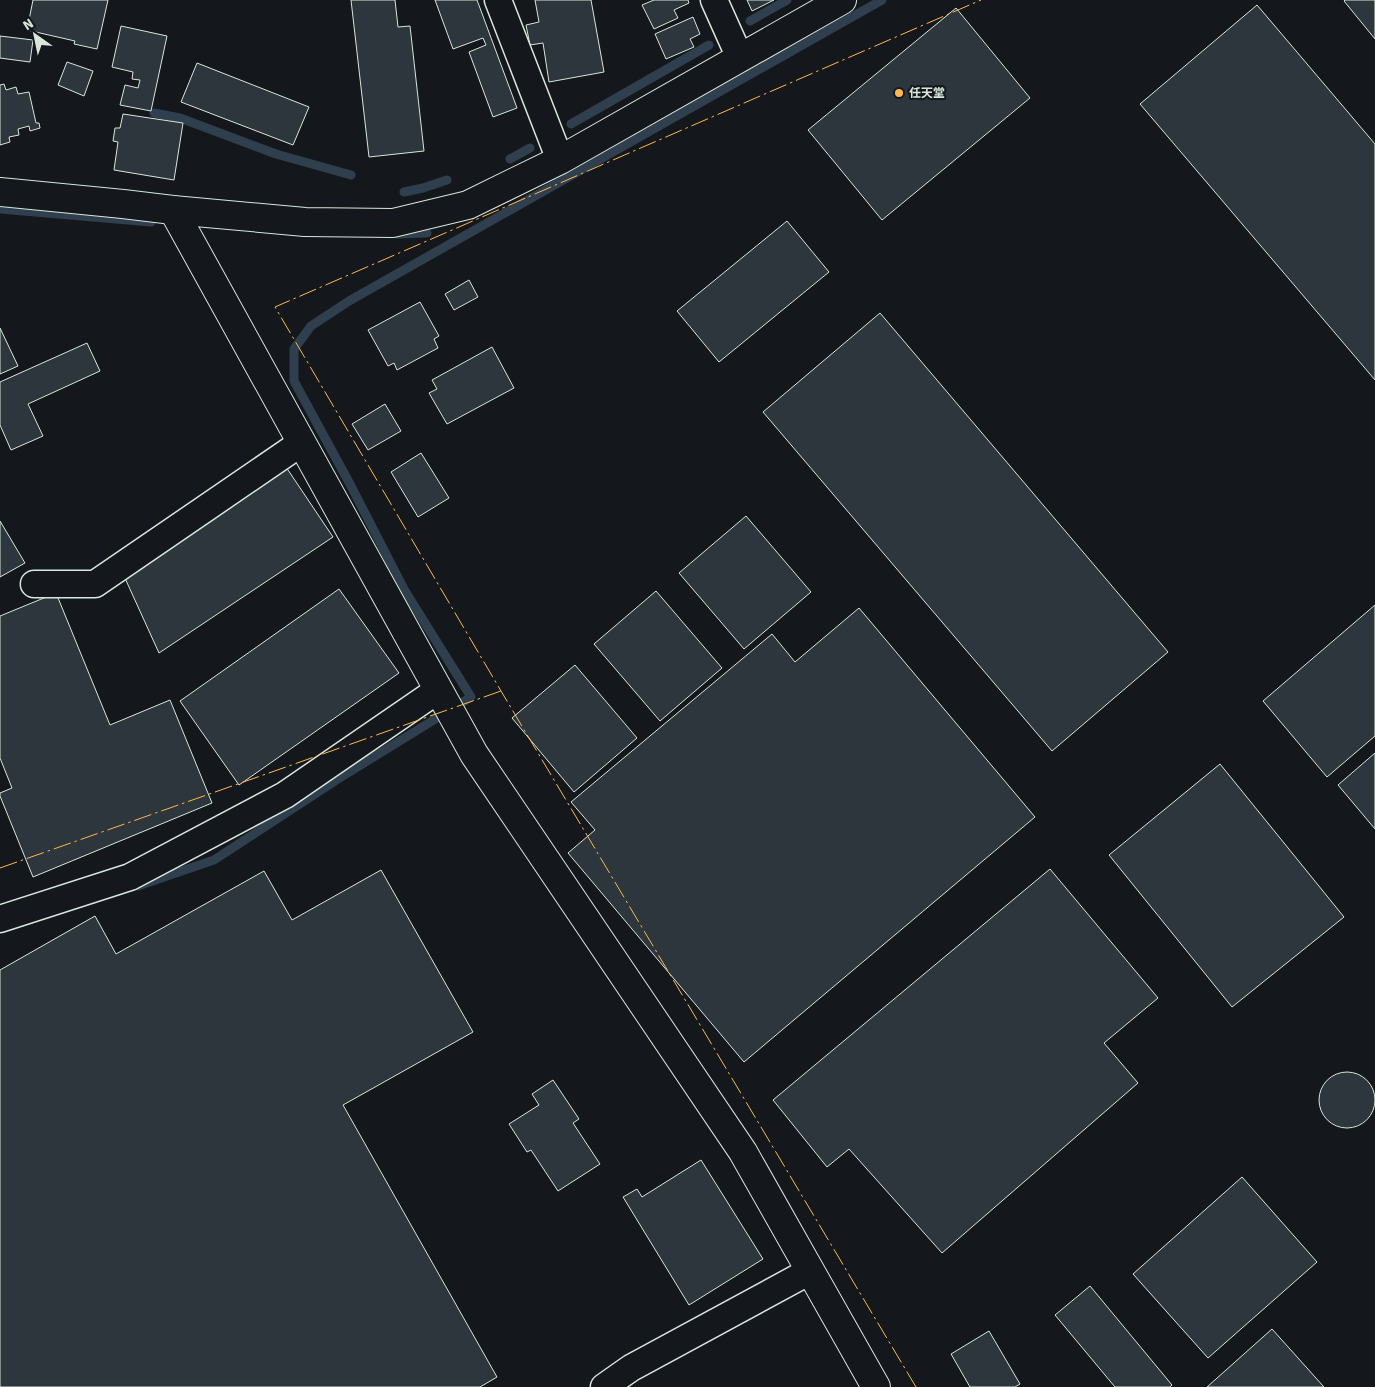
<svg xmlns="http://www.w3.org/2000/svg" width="1375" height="1387" font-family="'Source Sans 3','Noto Sans JP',sans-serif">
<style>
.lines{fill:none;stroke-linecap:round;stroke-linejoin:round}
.stream{stroke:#2f3f4d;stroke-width:9}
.building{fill:#2c363c;stroke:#d8e6dc}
.minor-casing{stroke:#d8e6dc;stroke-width:29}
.tertiary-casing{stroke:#d8e6dc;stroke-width:30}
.minor{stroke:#14181c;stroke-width:26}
.tertiary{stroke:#14181c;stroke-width:28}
.power{stroke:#ffb74d;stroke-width:1;stroke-dasharray:18 4 2.5 4;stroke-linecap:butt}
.poi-dot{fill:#ffb74d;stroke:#14181c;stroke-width:2}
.labels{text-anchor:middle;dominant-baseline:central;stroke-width:4;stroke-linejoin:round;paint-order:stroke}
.poi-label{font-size:12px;font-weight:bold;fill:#d8e6dc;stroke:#14181c;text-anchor:start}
</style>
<rect width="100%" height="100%" fill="#14181c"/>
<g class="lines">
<g class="stream">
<polyline points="750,21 787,0"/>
<polyline points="154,113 180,118 276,154 351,175"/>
<polyline points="571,124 709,45"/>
<polyline points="510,159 530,148"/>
<polyline points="404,192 423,188 447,180"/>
<polyline points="0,209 151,222"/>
<polyline points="397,234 427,233"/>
<polyline points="138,886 214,860 338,779 471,697 405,591 351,486 294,381 294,349 311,326 349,301 882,0"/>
</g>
</g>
<g class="building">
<polygon points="33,0 108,0 97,49 74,44 75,41 27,30"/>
<polygon points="351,0 395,0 398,27 410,26 424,151 369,157"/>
<polygon points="435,0 477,0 517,108 493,117 469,52 486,45 483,38 453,49"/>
<polygon points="535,0 591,0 604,72 549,82 543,43 530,45 526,25 539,22"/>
<polygon points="654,0 688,0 689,3 674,10 678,18 654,29 642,5"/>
<polygon points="747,0 774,0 752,11"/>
<polygon points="1345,0 1375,0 1375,39 1344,1"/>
<polygon points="1257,5 1375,144 1375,380 1140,104"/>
<polygon points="956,8 1030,98 882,220 808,130"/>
<polygon points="693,17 700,34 690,39 694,47 666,59 655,34"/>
<polygon points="121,26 167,36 151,111 120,105 125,85 138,88 140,80 132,79 133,72 112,67"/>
<polygon points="0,36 33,40 30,62 0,58"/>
<polygon points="67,62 93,71 84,96 58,85"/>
<polygon points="197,63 309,107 293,145 181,102"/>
<polygon points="4,84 6,90 16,87 18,94 29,92 36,123 39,123 40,128 30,131 29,126 18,129 19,135 9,137 10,142 0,145 0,85"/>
<polygon points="123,114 183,123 174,180 114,170 118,142 113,141 115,128 120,128"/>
<polygon points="787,221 829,272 719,362 677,311"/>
<polygon points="469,280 478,297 454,310 445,294"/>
<polygon points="420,302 439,336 434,339 438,348 397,370 394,363 388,366 368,330"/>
<polygon points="880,313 1168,652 1052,751 763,412"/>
<polygon points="0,328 18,366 0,374"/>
<polygon points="87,343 100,371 28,404 43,436 11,450 0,425 0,382"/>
<polygon points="492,347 514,388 447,424 429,393 437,389 432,380"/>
<polygon points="385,404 401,431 368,450 352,424"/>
<polygon points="421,453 449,498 418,517 391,472"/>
<polygon points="286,467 333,537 159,653 124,576"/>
<polygon points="746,516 811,592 744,649 679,573"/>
<polygon points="0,521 25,563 0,577"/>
<polygon points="339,589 399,673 239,785 180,701"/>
<polygon points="656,591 722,668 660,721 594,644"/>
<polygon points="56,593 110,725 170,700 212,803 33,877 0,796 0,793 12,788 0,758 0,616"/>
<polygon points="1375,605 1375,736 1327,777 1263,701"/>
<polygon points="859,608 1035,817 744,1062 568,853 595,830 571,802 772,634 795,662"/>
<polygon points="575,665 637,738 574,792 512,718"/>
<polygon points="1375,753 1375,829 1338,785"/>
<polygon points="1220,764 1344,917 1232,1007 1109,855"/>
<polygon points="1050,869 1158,998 1104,1043 1138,1083 942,1253 849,1149 827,1167 773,1100"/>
<polygon points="381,870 473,1032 343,1105 497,1377 480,1387 0,1387 0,970 95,916 116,954 264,871 292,920"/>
<circle cx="1347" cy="1100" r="28"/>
<polygon points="553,1080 579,1119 573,1123 600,1164 558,1191 531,1150 527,1152 509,1124 539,1105 532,1094"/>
<polygon points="701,1160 763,1259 689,1305 623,1197 637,1189 642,1197"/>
<polygon points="1242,1177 1317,1262 1208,1358 1133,1274"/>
<polygon points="1090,1286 1172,1385 1170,1387 1115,1387 1055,1315"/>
<polygon points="1272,1329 1324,1387 1207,1387"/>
<polygon points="989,1331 1020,1384 1015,1387 970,1387 951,1354"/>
</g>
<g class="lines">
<defs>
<g id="minor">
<polyline points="498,0 560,160"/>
<polyline points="714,0 740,58"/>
<polyline points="34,584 95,584 301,443"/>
<polyline points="0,919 130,877 285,795 438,690"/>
<polyline points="604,1387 631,1368 810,1271"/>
</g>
<g id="tertiary">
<polyline points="0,192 123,204 173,210 305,222 393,223 468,205 560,160 842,0"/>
<polyline points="173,210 474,754 743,1152 876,1387"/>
</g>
</defs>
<use href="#minor" class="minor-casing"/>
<use href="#tertiary" class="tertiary-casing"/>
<use href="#minor" class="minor"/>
<use href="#tertiary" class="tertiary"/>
<g class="power">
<polyline points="0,868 501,691"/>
<polyline points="916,1387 501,691 275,307 981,0"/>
</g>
</g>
<circle class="poi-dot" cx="899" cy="93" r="5"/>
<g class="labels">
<g class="poi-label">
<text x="909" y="93">任天堂</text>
</g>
</g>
<g transform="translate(35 35) rotate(327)" stroke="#14181c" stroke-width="4" paint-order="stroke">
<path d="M0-4L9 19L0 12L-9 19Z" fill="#d8e6dc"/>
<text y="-8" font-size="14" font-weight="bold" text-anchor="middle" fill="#d8e6dc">N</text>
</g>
</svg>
